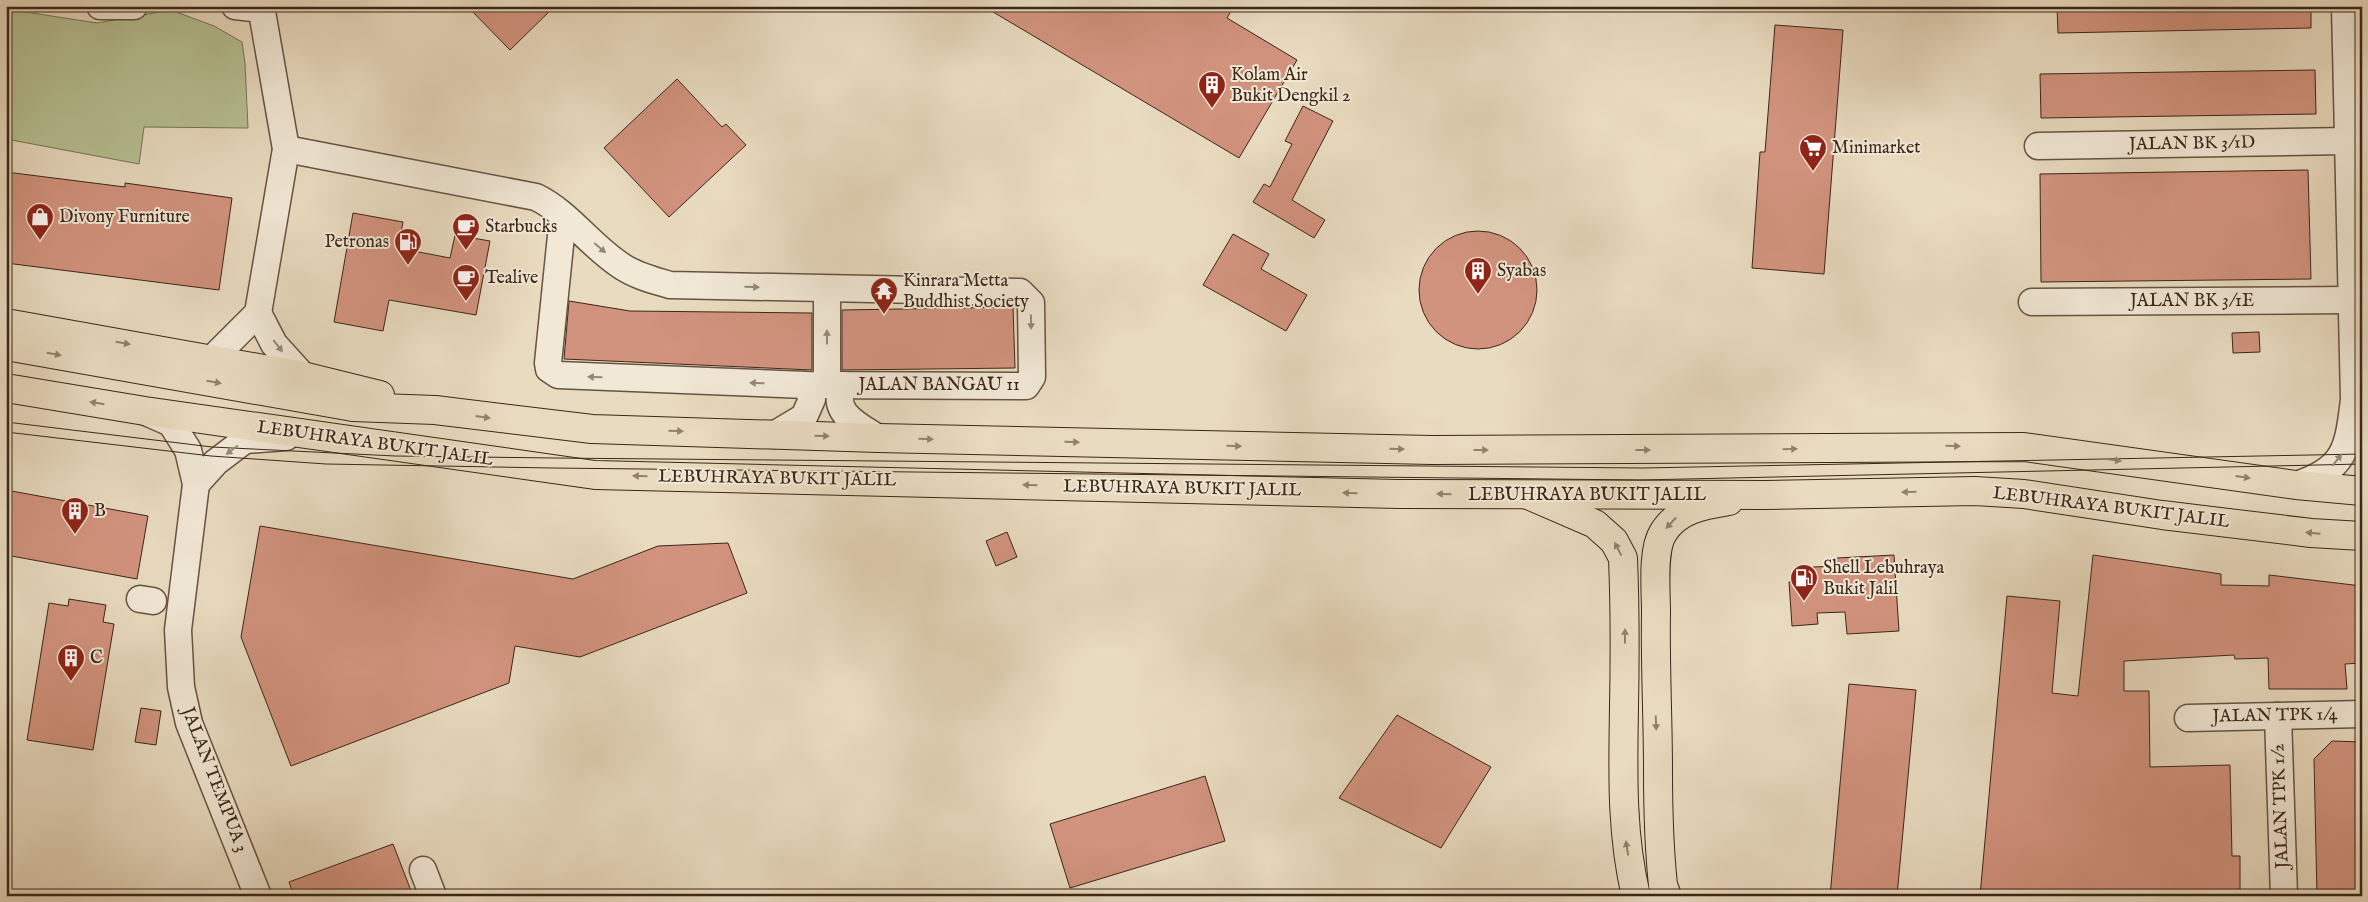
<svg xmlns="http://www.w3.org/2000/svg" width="2368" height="902" font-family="'IM FELL English',serif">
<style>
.green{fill:#b6c093;stroke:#787456}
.building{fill:#d2937e;stroke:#3b2718}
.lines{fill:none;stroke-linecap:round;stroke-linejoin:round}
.minor-casing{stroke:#665442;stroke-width:29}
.major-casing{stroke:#3b2718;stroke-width:30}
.highway-casing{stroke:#3b2718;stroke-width:30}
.minor{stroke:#f1e8d6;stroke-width:26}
.major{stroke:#e9dbc0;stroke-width:28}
.highway{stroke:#e9dbc0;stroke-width:28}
.tram{stroke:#3b2718;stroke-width:1}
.oneway{fill:#968877}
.oneway2{fill:#92816c}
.labels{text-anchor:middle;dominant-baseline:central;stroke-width:4;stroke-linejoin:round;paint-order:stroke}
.poi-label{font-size:18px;fill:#3b2718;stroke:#f1e8d6;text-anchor:start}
.street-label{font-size:18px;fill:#3b2718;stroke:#f1e8d6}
</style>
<rect width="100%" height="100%" fill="#e9dbc0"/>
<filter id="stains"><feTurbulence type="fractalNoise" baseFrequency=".004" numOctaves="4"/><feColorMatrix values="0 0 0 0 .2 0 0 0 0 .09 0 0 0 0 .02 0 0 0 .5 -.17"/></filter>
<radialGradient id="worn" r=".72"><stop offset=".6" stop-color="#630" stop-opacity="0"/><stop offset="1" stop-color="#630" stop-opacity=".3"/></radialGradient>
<polygon class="green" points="6,9 97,23 171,10 214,26 242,42 245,63 248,128 144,127 139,164 6,139"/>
<g class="building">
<polygon points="467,6 555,6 510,50"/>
<polygon points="983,6 1234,6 1227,18 1297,60 1239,158"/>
<polygon points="2057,6 2311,6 2311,28 2058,33"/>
<polygon points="1775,25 1843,30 1824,274 1752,268 1760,152 1765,152"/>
<polygon points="2315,70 2316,114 2041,118 2040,74"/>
<polygon points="677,79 722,127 726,124 746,145 669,217 604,148"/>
<polygon points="1303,106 1333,121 1292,200 1325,220 1314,238 1253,202 1264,184 1270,187 1292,144 1285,141"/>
<polygon points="2308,170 2311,279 2041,282 2040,174"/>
<polygon points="6,172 125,187 125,183 232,198 219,290 6,263"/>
<polygon points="353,213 403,222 398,248 450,258 455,235 490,241 476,315 389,300 383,331 334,322"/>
<circle cx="1478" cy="290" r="59"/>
<polygon points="1233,234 1269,254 1261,269 1307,295 1286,331 1203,285"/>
<polygon points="569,301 630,311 812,313 812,370 564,359"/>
<polygon points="1013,307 1015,368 842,370 842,310"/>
<polygon points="2259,332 2260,352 2233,353 2232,333"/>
<polygon points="6,490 148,516 137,579 6,555"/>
<polygon points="260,526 573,579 658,546 728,543 747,593 580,657 515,646 509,683 291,766 241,637"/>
<polygon points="1007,532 1017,557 996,566 986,541"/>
<polygon points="1894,555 1899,631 1847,634 1845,612 1817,613 1818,624 1792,626 1789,582 1814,580 1813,567 1837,566 1837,558"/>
<polygon points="2093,555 2221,574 2221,585 2269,586 2269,575 2362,586 2362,663 2345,664 2347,689 2269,689 2268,658 2235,659 2234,655 2124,661 2124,691 2149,691 2150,767 2230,765 2232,856 2240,856 2240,896 1980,896 2007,596 2060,601 2052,693 2078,696"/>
<polygon points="69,599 106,605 103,622 114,624 93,750 27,740 49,603 68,606"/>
<polygon points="1849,684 1916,690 1897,896 1830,896"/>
<polygon points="141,708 161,711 156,745 135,742"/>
<polygon points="1397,715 1491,767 1441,848 1339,798"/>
<polygon points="2332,741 2362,742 2362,896 2317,896 2314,759"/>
<polygon points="1205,776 1225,841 1070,888 1050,824"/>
<polygon points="393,844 413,896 294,896 289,882"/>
</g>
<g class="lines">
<defs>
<g id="minor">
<polyline points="100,6 134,6"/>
<polyline points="235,6 261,9"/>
<polyline points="2038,146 2347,141"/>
<path d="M 286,149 L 536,197 C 569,213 591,247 623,267 C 637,276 653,280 670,285 L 1020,292 L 1031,303 L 1032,377 L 1026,386 L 806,385 L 558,375 L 549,369 L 548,363 L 563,216"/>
<polyline points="827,289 827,385"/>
<polyline points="2032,302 2352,300"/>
<polyline points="258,313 274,344 303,376"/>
<polyline points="212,359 258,313 286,149 261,6"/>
<path d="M 843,385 C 830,413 858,425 878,438"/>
<polyline points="146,412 171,423 188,450 196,484 178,630 181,687 189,723 258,896"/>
<polyline points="774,435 804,417 812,399 806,385"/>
<polyline points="196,484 216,462 245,440 286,437"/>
<path d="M 2296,485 C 2346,469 2348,448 2354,400 L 2345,6"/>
<polyline points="140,599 153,601"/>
<polyline points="2278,716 2284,896"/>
<polyline points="2188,718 2362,714"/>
<polyline points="423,870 433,896"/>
</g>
<g id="major">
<path d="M 1528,495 L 1595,524 L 1614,541 L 1623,558 C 1625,608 1625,657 1624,707 C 1623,771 1621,833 1636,896"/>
<path d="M 1667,896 L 1663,885 C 1659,847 1658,810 1658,771 C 1658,718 1655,665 1656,612 C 1656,591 1652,550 1663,533 C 1677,509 1704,505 1729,501"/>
</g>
<g id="highway">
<polyline points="6,323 303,376 380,395"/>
<polyline points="6,346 353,407 435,410 592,429 878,438 1432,450 2024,447 2296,485 2362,491"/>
<polyline points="6,388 145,411 595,475 1399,494 1766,495 1975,491 2024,494 2162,515 2311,533 2362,536"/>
</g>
</defs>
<use href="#minor" class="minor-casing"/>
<use href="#major" class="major-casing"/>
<use href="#highway" class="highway-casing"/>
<use href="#minor" class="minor"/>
<use href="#major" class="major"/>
<use href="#highway" class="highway"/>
<g class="tram">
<polyline points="6,422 212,447 395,456 554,458 1643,468 2362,454"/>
<polyline points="6,432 211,456 326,464 552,468 1640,480 2362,464"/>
</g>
</g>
<defs><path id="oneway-solid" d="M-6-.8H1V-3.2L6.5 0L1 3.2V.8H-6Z" transform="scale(1.25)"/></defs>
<g class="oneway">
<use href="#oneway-solid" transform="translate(600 248) rotate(41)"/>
<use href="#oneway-solid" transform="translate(752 287) rotate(2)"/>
<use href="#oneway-solid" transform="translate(1031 322) rotate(89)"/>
<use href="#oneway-solid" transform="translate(827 337) rotate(-90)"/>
<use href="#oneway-solid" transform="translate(278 346) rotate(52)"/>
<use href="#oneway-solid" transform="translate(595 377) rotate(-178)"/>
<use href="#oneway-solid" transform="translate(757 383) rotate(-178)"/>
<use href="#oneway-solid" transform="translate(232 450) rotate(143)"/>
<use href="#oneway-solid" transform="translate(2337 460) rotate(-51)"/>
</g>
<g class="oneway2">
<use href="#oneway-solid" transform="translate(123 343) rotate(10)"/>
<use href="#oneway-solid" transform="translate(54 354) rotate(10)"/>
<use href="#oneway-solid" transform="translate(214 382) rotate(10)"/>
<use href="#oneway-solid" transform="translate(97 403) rotate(-171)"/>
<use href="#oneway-solid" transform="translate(483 417) rotate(8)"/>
<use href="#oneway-solid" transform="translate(676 431) rotate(2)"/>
<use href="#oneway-solid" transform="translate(822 436) rotate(2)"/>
<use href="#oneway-solid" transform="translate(926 439) rotate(1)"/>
<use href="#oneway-solid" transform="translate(1072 442) rotate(1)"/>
<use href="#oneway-solid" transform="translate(1234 446) rotate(1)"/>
<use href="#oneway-solid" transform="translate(1953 446) rotate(1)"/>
<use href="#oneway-solid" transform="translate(1397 449) rotate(1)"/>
<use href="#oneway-solid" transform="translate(1790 449) rotate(-1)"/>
<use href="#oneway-solid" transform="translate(1481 450)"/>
<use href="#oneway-solid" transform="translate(1643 450)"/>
<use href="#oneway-solid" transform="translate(2114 460) rotate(8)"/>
<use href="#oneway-solid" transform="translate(640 476) rotate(-179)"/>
<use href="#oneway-solid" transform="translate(2243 477) rotate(8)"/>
<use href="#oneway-solid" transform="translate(1030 485) rotate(-179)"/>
<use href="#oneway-solid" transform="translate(1909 492) rotate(179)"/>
<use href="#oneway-solid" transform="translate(1350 493) rotate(-179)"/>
<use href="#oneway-solid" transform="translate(1444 494) rotate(-179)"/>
<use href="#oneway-solid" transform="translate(1671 523) rotate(133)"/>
<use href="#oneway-solid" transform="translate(2313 533) rotate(-175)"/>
<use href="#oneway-solid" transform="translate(1618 549) rotate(-118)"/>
<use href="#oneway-solid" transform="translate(1625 636) rotate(-90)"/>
<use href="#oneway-solid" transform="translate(1656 723) rotate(88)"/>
<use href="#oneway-solid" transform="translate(1627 848) rotate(-99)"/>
</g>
<defs>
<symbol id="building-pin" viewBox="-11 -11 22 30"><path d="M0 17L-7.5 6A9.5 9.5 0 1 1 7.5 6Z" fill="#8f2418" stroke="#f1e8d6"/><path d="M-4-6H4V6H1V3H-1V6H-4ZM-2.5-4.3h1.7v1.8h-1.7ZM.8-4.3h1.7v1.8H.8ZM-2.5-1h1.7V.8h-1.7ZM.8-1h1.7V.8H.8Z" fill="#fff"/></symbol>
<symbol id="supermarket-pin" viewBox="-11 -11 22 30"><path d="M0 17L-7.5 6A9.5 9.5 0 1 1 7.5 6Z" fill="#8f2418" stroke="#f1e8d6"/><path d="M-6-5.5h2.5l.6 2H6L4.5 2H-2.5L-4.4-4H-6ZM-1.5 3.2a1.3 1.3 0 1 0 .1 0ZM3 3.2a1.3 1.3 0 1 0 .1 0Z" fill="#fff"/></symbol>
<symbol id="shop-pin" viewBox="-11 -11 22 30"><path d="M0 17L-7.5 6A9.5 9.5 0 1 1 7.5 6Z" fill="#8f2418" stroke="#f1e8d6"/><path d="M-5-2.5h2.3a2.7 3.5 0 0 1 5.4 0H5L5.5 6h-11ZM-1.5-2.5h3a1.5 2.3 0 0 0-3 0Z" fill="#fff"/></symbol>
<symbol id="cafe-pin" viewBox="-11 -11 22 30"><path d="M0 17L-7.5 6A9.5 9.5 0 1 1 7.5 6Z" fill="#8f2418" stroke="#f1e8d6"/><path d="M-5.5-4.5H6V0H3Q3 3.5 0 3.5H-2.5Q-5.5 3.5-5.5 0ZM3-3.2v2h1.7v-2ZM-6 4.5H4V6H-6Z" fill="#fff"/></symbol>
<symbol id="fuel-pin" viewBox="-11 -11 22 30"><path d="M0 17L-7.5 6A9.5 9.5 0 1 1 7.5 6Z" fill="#8f2418" stroke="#f1e8d6"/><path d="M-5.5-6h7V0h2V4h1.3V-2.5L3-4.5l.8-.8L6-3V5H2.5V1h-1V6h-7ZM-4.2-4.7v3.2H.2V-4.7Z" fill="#fff"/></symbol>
<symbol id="temple-pin" viewBox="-11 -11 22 30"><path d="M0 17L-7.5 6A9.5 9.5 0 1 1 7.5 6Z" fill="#8f2418" stroke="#f1e8d6"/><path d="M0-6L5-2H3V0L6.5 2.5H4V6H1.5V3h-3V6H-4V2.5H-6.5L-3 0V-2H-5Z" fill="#fff"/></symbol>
</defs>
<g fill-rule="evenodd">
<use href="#building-pin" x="1196" y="69" width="32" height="43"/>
<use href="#supermarket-pin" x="1797" y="132" width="32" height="43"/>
<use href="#shop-pin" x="24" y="201" width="32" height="43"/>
<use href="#cafe-pin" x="450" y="211" width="32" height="43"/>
<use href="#fuel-pin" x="392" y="226" width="32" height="43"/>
<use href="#building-pin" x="1462" y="255" width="32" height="43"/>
<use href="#cafe-pin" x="450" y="262" width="32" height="43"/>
<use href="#temple-pin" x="868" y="275" width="32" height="43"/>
<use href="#building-pin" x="59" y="495" width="32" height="43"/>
<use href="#fuel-pin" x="1788" y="562" width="32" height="43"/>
<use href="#building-pin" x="55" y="642" width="32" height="43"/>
</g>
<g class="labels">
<g class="poi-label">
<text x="1231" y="75">Kolam Air<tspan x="1231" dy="21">Bukit Dengkil 2</tspan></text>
<text x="1832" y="148">Minimarket</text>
<text x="59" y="217">Divony Furniture</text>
<text x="485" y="227">Starbucks</text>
<text x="389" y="242" text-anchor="end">Petronas</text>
<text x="1497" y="271">Syabas</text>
<text x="485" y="278">Tealive</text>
<text x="903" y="281">Kinrara Metta<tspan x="903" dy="21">Buddhist Society</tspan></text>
<text x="94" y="511">B</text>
<text x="1823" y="568">Shell Lebuhraya<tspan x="1823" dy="21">Bukit Jalil</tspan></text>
<text x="90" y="658">C</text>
</g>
<g class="street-label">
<text transform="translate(2192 144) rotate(-1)">JALAN BK 3/1D</text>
<text x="2192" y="301">JALAN BK 3/1E</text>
<text x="939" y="385">JALAN BANGAU 11</text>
<text transform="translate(375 444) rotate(8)">LEBUHRAYA BUKIT JALIL</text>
<text transform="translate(777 479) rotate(1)">LEBUHRAYA BUKIT JALIL</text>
<text transform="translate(1182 489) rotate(1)">LEBUHRAYA BUKIT JALIL</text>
<text x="1587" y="495">LEBUHRAYA BUKIT JALIL</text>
<text transform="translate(2111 508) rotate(7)">LEBUHRAYA BUKIT JALIL</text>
<text transform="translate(2275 716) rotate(-1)">JALAN TPK 1/4</text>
<text transform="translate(214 780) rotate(69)">JALAN TEMPUA 3</text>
<text transform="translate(2281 806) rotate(-92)">JALAN TPK 1/2</text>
</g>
</g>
<rect width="2368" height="902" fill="none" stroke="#e9dbc0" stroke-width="25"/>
<rect x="8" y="8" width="2353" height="887" fill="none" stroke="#3b2718" stroke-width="2.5"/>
<rect x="12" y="12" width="2343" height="877" fill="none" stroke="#3b2718"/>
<rect width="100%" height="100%" filter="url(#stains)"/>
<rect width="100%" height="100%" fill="url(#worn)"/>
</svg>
